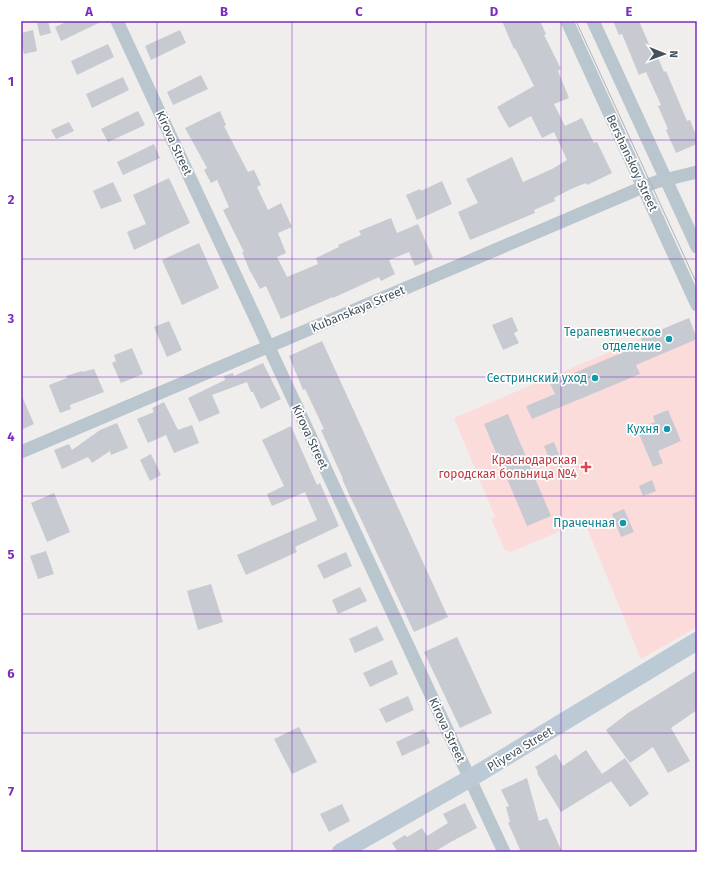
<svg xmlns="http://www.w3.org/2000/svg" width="718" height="873" font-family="'Fira Sans',sans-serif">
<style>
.medical{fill:#fcdcdb}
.building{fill:#c7cad0}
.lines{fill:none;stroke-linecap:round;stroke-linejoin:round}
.street{stroke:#bac6ce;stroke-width:13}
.secondary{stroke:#bccad6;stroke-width:18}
.tram{stroke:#afb3b8;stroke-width:1}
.grid{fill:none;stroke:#7b2cbf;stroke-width:1;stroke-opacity:0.55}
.culture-dot{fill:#0f9aa8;stroke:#fff;stroke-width:1.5}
.health-dot{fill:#e0444e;stroke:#fff;stroke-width:1.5}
.labels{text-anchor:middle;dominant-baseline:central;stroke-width:3.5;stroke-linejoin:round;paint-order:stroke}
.street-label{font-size:12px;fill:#44525c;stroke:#fff}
.culture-label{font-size:12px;fill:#0d838f;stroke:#fff;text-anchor:end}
.health-label{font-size:12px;fill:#be3a42;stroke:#fff;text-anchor:end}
.neatline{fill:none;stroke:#7b2cbf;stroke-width:1.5}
.grid-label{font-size:13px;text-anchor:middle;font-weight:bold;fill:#7b2cbf}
</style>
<rect width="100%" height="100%" fill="#f0eded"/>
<polygon class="medical" points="689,318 697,336 697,627 641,659 584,521 511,552 505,550 491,519 495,517 454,418"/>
<g class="building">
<polygon points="45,21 48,21 51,33 40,36 37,23"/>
<polygon points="68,21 103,21 61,41 55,27"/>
<polygon points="502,21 540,21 546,34 544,35 561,69 558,71 569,98 554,104 565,126 582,118 594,143 597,142 612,173 587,185 586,183 571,189 554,198 555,201 534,210 535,213 470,240 458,212 478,203 466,179 512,157 523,182 552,169 567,160 554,132 542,138 531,116 509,128 497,107 534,86 515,48 514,49"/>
<polygon points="613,21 639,21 651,49 654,48 664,72 666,71 687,121 690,120 697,138 697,144 676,153 666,130 668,129 658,106 661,105 646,72 639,75 622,34 619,35"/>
<polygon points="33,30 37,51 24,54 21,40 21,33"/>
<polygon points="180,30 186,43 151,60 145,46"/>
<polygon points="108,44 114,57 77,75 71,61"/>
<polygon points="201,75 208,89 173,105 167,92"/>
<polygon points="123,77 129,90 92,108 86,94"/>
<polygon points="138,111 145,125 108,142 101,129"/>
<polygon points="220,111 226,125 224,126 248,172 254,170 261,185 257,187 268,210 281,203 292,227 278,233 286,253 277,257 287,277 318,264 316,258 339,247 338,245 361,235 359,231 391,218 397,233 418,224 433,258 415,266 409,252 389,260 395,274 381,281 379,277 333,298 333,297 281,319 266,286 260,289 249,269 242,252 244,252 223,210 229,207 217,180 211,183 204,170 207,168 185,128"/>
<polygon points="69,122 74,131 56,139 51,130"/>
<polygon points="154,144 160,158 123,175 117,162"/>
<polygon points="169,178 190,223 134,250 127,232 146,224 133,195"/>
<polygon points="442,181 452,204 417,220 406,195 420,189 421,191"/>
<polygon points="113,182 122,201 101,209 93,191"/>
<polygon points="199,243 219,288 182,305 162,260"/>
<polygon points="512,317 518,331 514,333 519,343 503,350 492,325"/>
<polygon points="689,318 697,339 636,365 640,374 532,419 526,406 555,394 550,383 643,344 641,338"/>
<polygon points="169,321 182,350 167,357 154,327"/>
<polygon points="322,341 448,617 414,632 342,479 343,479 321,430 324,429 305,389 303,390 289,356"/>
<polygon points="132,348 143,374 121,383 112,363 116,361 114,355"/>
<polygon points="263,363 281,399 261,409 253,392 251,392 247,382 212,395 220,413 199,422 188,398 225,380 224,376 233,373 234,376"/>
<polygon points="94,369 104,392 70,405 71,409 60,413 49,385 67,378 66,376 82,371 82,372"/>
<polygon points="21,394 34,424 21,430"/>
<polygon points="164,402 178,430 192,425 199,443 174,453 166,435 148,443 137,419 154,412 152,408"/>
<polygon points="668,410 681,441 658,451 663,463 653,467 637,429 655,422 653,416"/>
<polygon points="508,414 551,516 527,526 484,424"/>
<polygon points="117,423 128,448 111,455 110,451 92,463 88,457 62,469 54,450 69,444 72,450 100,430"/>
<polygon points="291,426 317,485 320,483 339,526 295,547 297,552 246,575 237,555 317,520 305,492 272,506 267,494 284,486 262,440"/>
<polygon points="554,442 561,460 551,464 544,446"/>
<polygon points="151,454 161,475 150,481 140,460"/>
<polygon points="652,480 656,491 643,496 639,486"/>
<polygon points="54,493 70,532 47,542 31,503"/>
<polygon points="624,509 634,532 621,537 612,514"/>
<polygon points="46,551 54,574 38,579 30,556"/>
<polygon points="346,552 352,566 324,579 317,565"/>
<polygon points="211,584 223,622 198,630 187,591"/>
<polygon points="360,587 367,601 338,614 332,600"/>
<polygon points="377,626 384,640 355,653 349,639"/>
<polygon points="457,637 492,713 460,728 424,652"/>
<polygon points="392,660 398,674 370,687 363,673"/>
<polygon points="697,670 697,710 671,728 690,761 668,773 653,747 630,763 606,730 628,713"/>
<polygon points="408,696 414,710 386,723 379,709"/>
<polygon points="299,727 317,762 292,774 274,739"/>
<polygon points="424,729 430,743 402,756 396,742"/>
<polygon points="586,750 602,774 625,758 649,794 630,807 611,781 561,812 537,773 538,772 535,767 556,754 563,766"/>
<polygon points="527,778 539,821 547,818 562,852 521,852 514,836 508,823 510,822 506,807 509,806 501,790"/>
<polygon points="465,803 477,828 449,843 434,852 398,852 392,843 405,835 407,837 422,828 427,836 448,823 443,814"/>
<polygon points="342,804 350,821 329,832 320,814"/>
</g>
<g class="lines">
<g class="street">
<polyline points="117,21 504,852"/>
<polyline points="567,21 697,305"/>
<polyline points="593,21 697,247"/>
<polyline points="21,452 643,187 656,182 697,172"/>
</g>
<polyline class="secondary" points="341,852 469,779 697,641"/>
<polyline class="tram" points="576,21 697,284"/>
</g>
<path class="grid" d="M 157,21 L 157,852M 292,21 L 292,852M 426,21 L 426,852M 561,21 L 561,852M 21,140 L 697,140M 21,259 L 697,259M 21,377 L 697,377M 21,496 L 697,496M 21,614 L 697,614M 21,733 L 697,733"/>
<g class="culture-dot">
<circle cx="669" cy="339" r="4"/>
<circle cx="595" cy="378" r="4"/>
<circle cx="667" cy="429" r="4"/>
<circle cx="623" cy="523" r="4"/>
</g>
<path class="health-dot" d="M584 461h4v4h4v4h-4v4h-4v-4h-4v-4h4z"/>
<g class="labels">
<g class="street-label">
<text transform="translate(174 143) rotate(65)">Kirova Street</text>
<text transform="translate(632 163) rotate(65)">Bershanskoy Street</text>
<text transform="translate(358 309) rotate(-23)">Kubanskaya Street</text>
<text transform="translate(310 437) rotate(65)">Kirova Street</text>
<text transform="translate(447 730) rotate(65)">Kirova Street</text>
<text transform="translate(520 749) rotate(-31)">Pliyeva Street</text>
</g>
<g class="culture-label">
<text x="661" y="332">Терапевтическое<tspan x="661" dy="14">отделение</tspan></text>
<text x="587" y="378">Сестринский уход</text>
<text x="659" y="429">Кухня</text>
<text x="615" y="523">Прачечная</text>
</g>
<g class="health-label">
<text x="577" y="460">Краснодарская<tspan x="577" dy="14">городская больница №4</tspan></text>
</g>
</g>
<rect width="718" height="873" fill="none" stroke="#ffffff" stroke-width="44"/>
<g transform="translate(664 54) rotate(91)" stroke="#ffffff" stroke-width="3" paint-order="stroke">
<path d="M0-3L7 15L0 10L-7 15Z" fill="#44525c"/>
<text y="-6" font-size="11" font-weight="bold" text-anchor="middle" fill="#44525c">N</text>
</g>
<rect x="22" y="22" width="674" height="829" class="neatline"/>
<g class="grid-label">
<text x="89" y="16">A</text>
<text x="224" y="16">B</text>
<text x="359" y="16">C</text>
<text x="494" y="16">D</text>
<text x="629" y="16">E</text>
<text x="11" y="86">1</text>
<text x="11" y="204">2</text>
<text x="11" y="323">3</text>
<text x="11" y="441">4</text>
<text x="11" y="559">5</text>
<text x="11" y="678">6</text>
<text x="11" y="796">7</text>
</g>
</svg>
